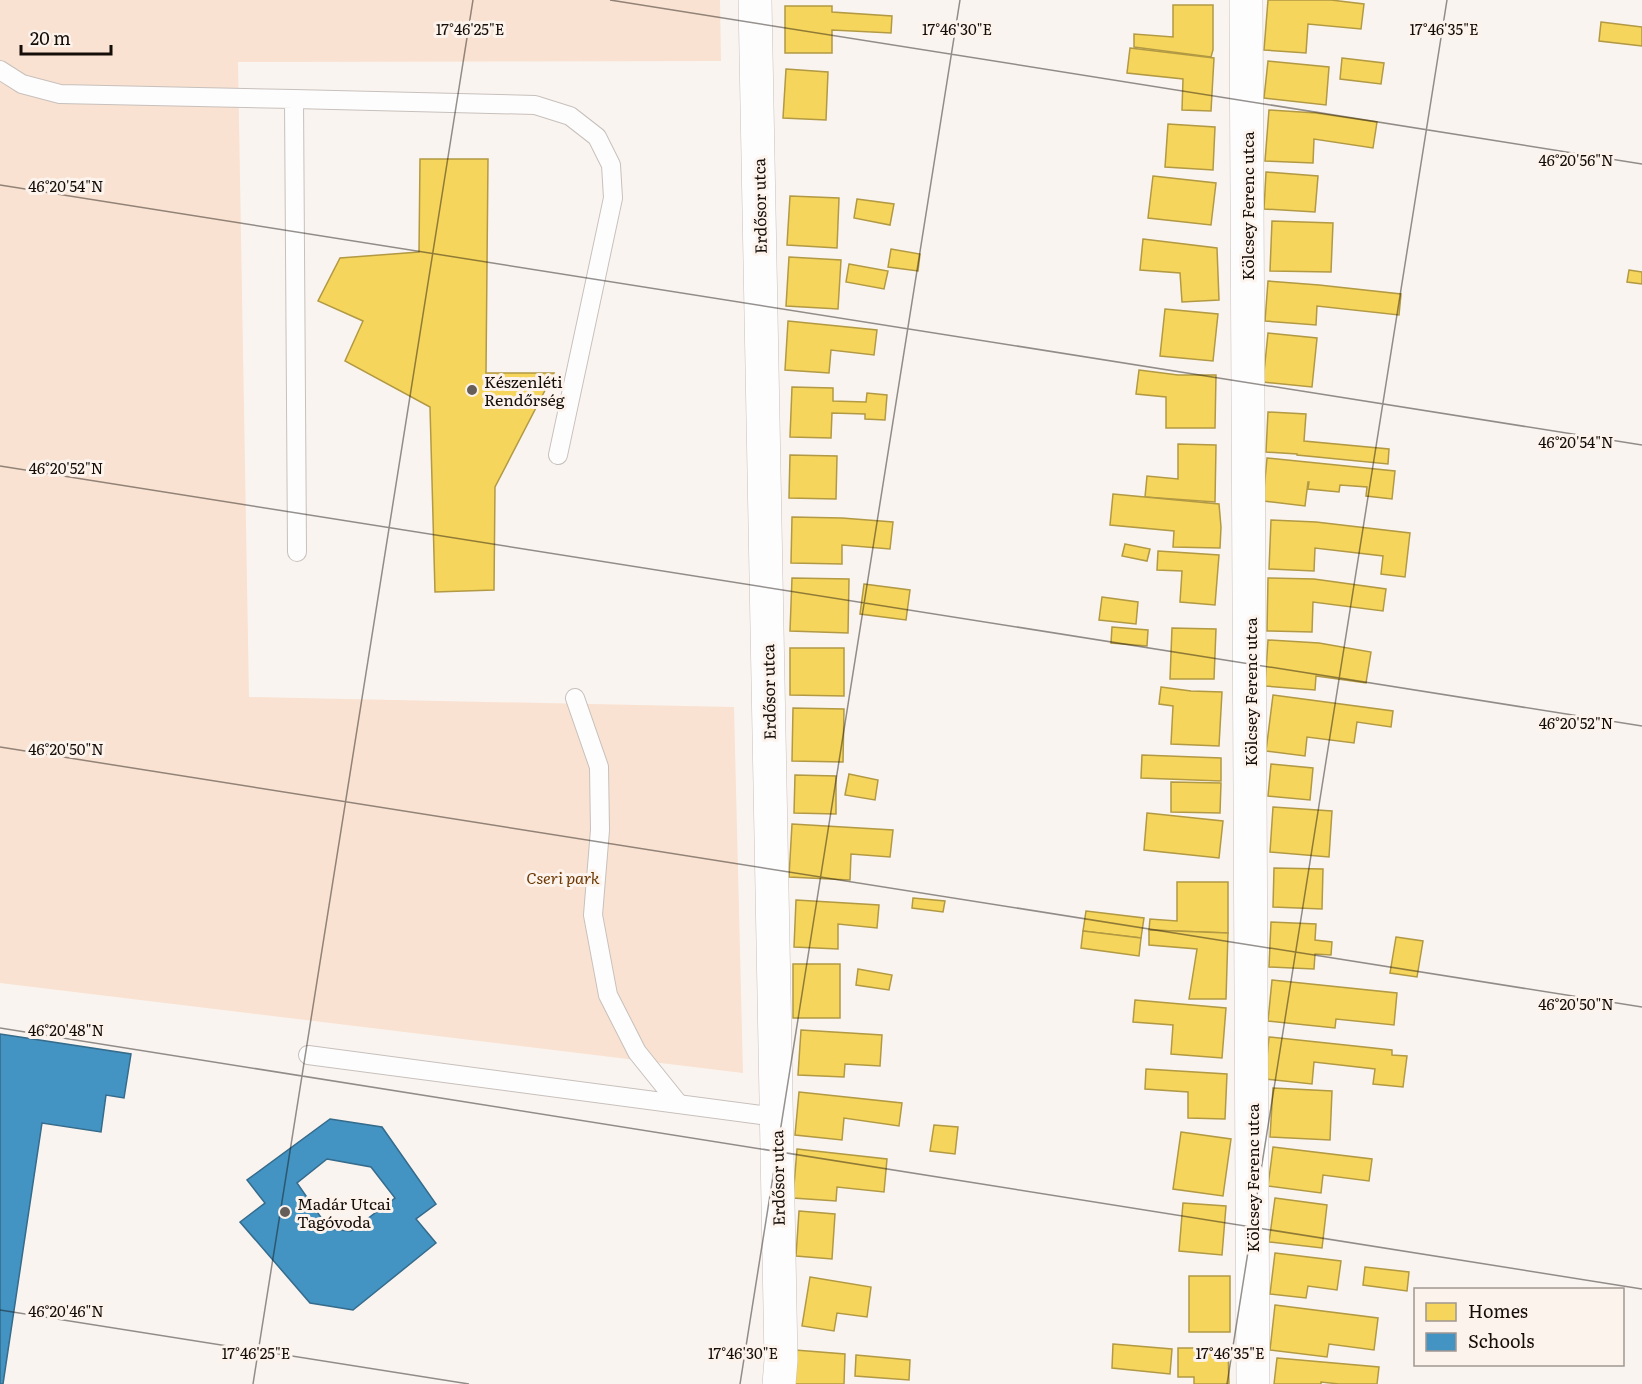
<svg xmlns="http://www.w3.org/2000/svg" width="1642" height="1384" font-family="Literata,serif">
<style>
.green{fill:#f9e2d1}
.homes{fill:#f6d55c;stroke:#b29943;stroke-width:1.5}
.schools{fill:#4393c3;stroke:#356b8b;stroke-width:1.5;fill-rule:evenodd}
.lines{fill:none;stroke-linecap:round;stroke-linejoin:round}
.lane-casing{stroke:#c7c0bc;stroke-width:20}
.street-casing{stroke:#c7c0bc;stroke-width:34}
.lane{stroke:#fefdfd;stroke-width:18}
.street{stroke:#fefdfd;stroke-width:33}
.ticks{fill:none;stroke:#150d08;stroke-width:1.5;stroke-opacity:0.45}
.poi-dot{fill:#655e59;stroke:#fdf3ed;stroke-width:2}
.labels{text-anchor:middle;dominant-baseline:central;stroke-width:6;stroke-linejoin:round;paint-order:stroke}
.street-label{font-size:16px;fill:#150d08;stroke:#fdf3ed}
.poi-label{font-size:16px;fill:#150d08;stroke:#fdf3ed;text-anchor:start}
.park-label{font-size:16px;font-style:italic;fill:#6b3702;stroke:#fdf3ed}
.ticks-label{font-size:15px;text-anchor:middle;fill:#150d08;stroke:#fdf3ed;stroke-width:6;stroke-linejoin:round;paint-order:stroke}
</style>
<rect width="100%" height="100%" fill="#faf4f0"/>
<polygon class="green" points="0,0 720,0 721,61 238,62 249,697 734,707 743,1073 0,983"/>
<g class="homes">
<polygon points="1268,0 1331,0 1364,4 1361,29 1308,24 1306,53 1264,50"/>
<polygon points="1173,5 1213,5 1213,50 1211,57 1134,47 1134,34 1173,37"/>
<polygon points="785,6 832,6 832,12 892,16 891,33 832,30 832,53 785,53"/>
<polygon points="1601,22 1642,27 1642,46 1599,41"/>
<polygon points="1130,48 1214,58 1211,111 1182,110 1183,79 1127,73"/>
<polygon points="1342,58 1384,63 1381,84 1340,79"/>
<polygon points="1268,61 1329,67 1326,105 1264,98"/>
<polygon points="786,69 828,72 826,120 783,118"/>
<polygon points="1269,110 1316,113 1377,122 1373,148 1314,139 1313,163 1265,161"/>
<polygon points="1168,124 1215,127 1213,170 1165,167"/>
<polygon points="420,159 488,159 486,373 554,373 495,487 494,590 435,592 430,407 345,361 363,321 318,301 340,258 419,252"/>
<polygon points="1266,172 1318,176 1315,212 1264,209"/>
<polygon points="1153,176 1216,183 1211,225 1148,218"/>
<polygon points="790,196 839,198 837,248 787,245"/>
<polygon points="857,199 894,204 890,225 854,218"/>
<polygon points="1272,221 1333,223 1331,272 1270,271"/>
<polygon points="1143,239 1217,248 1219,300 1182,302 1180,273 1140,270"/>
<polygon points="891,249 920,254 918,271 888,267"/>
<polygon points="789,257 841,260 838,309 786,306"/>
<polygon points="849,264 888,271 884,289 846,282"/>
<polygon points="1629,270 1642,272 1642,284 1627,282"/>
<polygon points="1268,281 1319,285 1401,294 1399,315 1317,306 1316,325 1265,321"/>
<polygon points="1165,309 1218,314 1213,361 1160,356"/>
<polygon points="788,321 877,330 874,355 831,350 829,373 785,370"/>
<polygon points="1268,333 1317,338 1312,387 1263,382"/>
<polygon points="1139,370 1178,375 1216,375 1215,428 1166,428 1166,397 1136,394"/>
<polygon points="792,387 833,388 833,401 866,402 867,393 887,395 885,420 865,419 865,414 832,413 831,438 790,437"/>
<polygon points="1268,412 1306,414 1304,441 1389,449 1388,464 1297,455 1297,454 1266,452"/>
<polygon points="1178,444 1216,445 1215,502 1145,497 1147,476 1178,479"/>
<polygon points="790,455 837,456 836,499 789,498"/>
<polygon points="1267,458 1395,471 1392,499 1366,496 1367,487 1340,485 1339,492 1308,489 1309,482 1308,482 1305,506 1263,501"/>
<polygon points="1113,494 1219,504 1221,527 1220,548 1173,547 1174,531 1110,525"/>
<polygon points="792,517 842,518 893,522 890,549 842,545 842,564 791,563"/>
<polygon points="1271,520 1316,522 1410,533 1405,577 1381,574 1383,556 1315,548 1314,571 1269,569"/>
<polygon points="1125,544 1150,549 1147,561 1122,556"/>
<polygon points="1158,551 1219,555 1215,605 1180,602 1182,571 1157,570"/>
<polygon points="792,578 849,579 848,633 790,631"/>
<polygon points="1268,578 1314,579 1386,589 1383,611 1313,602 1312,632 1267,631"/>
<polygon points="864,584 910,590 906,620 860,614"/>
<polygon points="1102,597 1138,602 1136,624 1099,620"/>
<polygon points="1112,627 1148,630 1147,646 1111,643"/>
<polygon points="1172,628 1216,629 1214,679 1170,679"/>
<polygon points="1268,640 1319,643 1371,652 1366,683 1316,676 1315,690 1265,686"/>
<polygon points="790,648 844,648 844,696 790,695"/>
<polygon points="1161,687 1191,691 1222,692 1219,746 1171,744 1173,706 1159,704"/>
<polygon points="1273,695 1393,711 1391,727 1357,722 1354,743 1307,737 1305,756 1266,751"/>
<polygon points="793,708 844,709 843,762 792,761"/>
<polygon points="1142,755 1221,758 1221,781 1141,778"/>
<polygon points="1271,764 1313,768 1310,800 1268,796"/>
<polygon points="849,774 878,780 875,800 845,795"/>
<polygon points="795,775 836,776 836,814 794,813"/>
<polygon points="1171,782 1221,783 1220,813 1171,812"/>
<polygon points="1273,807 1332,811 1329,857 1270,852"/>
<polygon points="1147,813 1223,821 1219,858 1144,850"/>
<polygon points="792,824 893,830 890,857 851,854 850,880 789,877"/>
<polygon points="1274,868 1323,869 1322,909 1273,907"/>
<polygon points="1177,882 1228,882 1228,933 1149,930 1150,919 1177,921"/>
<polygon points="913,898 945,901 943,912 912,908"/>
<polygon points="796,900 879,905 877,928 838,924 838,949 794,947"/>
<polygon points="1086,911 1144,918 1141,938 1083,931"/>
<polygon points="1271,922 1316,924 1315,940 1332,942 1331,955 1315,954 1314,969 1269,967"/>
<polygon points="1149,930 1228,933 1226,999 1189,999 1197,949 1149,945"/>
<polygon points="1083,931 1141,938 1139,956 1081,948"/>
<polygon points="1396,937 1423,941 1417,977 1390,973"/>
<rect x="793" y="964" width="47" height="54"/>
<polygon points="858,969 892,975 889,990 856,985"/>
<polygon points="1272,980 1397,993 1394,1025 1336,1019 1335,1028 1268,1021"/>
<polygon points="1135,1000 1226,1008 1222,1058 1171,1054 1173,1025 1133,1022"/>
<polygon points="801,1030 882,1035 880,1066 845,1064 844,1077 798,1075"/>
<polygon points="1269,1037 1392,1050 1392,1055 1407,1056 1403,1087 1373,1084 1375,1069 1314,1062 1312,1084 1265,1079"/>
<polygon points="1146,1069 1227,1074 1225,1119 1188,1118 1188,1092 1145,1089"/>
<polygon points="1273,1088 1332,1091 1330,1140 1270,1137"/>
<polygon points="799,1092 902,1103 899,1126 844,1118 842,1140 795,1135"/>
<polygon points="934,1125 958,1127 955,1154 930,1151"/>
<polygon points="1181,1132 1231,1139 1223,1196 1173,1189"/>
<polygon points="1273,1147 1372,1159 1369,1181 1323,1175 1321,1193 1268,1186"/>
<polygon points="797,1149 887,1159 884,1192 837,1187 836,1201 793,1198"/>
<polygon points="1275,1198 1327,1205 1322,1248 1269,1242"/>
<polygon points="1183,1203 1226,1206 1222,1255 1179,1251"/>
<polygon points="799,1211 835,1214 832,1259 796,1256"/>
<polygon points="1275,1253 1341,1261 1337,1290 1308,1286 1306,1298 1270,1294"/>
<polygon points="1365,1267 1409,1272 1407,1291 1363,1285"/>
<rect x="1189" y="1276" width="41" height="56"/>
<polygon points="810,1277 871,1287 867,1317 837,1313 834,1331 802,1326"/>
<polygon points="1275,1305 1378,1318 1374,1350 1329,1344 1327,1357 1270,1350"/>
<polygon points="1113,1344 1172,1349 1170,1374 1112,1368"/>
<polygon points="1178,1348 1228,1348 1229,1384 1194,1384 1194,1377 1178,1377"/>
<polygon points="795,1350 845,1354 844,1384 793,1384"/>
<polygon points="856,1355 910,1360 909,1380 855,1376"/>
<polygon points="1277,1358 1379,1367 1377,1384 1339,1384 1321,1382 1321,1384 1274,1384"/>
</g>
<g class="schools">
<polygon points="0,1034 131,1054 124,1098 106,1095 101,1132 42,1123 3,1384 0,1384"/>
<path d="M 330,1119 L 382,1127 L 436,1204 L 416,1219 L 436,1243 L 353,1310 L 310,1303 L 240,1222 L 265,1203 L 247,1180 ZM 327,1159 L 371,1167 L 395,1198 L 351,1231 L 329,1229 L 297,1183 Z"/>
</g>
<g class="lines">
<defs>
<g id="lane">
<polyline points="0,70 22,84 60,94 294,99 297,552"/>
<polyline points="294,99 535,105 570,116 597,137 611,165 613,198 558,455"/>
<polyline points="575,698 599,767 600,830 593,915 608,995 637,1052 678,1103"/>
<polyline points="308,1055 776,1117"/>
</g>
<g id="street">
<polyline points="755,0 781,1360 779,1384"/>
<polyline points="1246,0 1253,1384"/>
</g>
</defs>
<use href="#lane" class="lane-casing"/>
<use href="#street" class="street-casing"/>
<use href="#lane" class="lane"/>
<use href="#street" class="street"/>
</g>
<path class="ticks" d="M 610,0 L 1642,164M 0,185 L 1642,445M 0,466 L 1642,726M 0,747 L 1642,1007M 0,1028 L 1642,1289M 0,1310 L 469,1384M 253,1384 L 473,0M 740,1384 L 960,0M 1227,1384 L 1447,0"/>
<g class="poi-dot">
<circle cx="472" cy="390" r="6"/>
<circle cx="285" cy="1212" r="6"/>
</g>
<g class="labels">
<g class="street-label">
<text transform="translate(759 206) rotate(-91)">Erdősor utca</text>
<text transform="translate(1247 206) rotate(-90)">Kölcsey Ferenc utca</text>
<text transform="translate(768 692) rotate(-91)">Erdősor utca</text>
<text transform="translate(1250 692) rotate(-90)">Kölcsey Ferenc utca</text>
<text transform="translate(777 1178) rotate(-91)">Erdősor utca</text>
<text transform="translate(1252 1178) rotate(-90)">Kölcsey Ferenc utca</text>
</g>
<g class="poi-label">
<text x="484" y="381">Készenléti<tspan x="484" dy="18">Rendőrség</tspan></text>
<text x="297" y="1203">Madár Utcai<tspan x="297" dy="18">Tagóvoda</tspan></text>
</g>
<g class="park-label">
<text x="563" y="877">Cseri park</text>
</g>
</g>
<g class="ticks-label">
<text x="470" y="35">17°46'25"E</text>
<text x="957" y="35">17°46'30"E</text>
<text x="1444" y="35">17°46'35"E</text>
<text x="1576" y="166">46°20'56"N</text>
<text x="66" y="192">46°20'54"N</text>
<text x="1576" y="448">46°20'54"N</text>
<text x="66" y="474">46°20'52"N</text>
<text x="1576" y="729">46°20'52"N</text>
<text x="66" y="755">46°20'50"N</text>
<text x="1576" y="1010">46°20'50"N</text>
<text x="66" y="1036">46°20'48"N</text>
<text x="66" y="1317">46°20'46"N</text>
<text x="256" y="1359">17°46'25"E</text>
<text x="743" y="1359">17°46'30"E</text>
<text x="1230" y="1359">17°46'35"E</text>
</g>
<rect x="1414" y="1288" width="210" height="78" fill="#fdf3ed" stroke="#a09791" stroke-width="1.5"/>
<rect x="1426" y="1303" width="30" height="18" fill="#f6d55c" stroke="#a09791" stroke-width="1.5"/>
<text x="1468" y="1318" font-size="18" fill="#150d08">Homes</text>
<rect x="1426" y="1333" width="30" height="18" fill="#4393c3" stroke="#a09791" stroke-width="1.5"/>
<text x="1468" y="1348" font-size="18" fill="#150d08">Schools</text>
<path d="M21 45v9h90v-9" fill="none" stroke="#150d08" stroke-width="3"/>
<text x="30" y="45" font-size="18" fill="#150d08" stroke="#fdf3ed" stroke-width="4.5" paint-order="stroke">20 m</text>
</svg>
